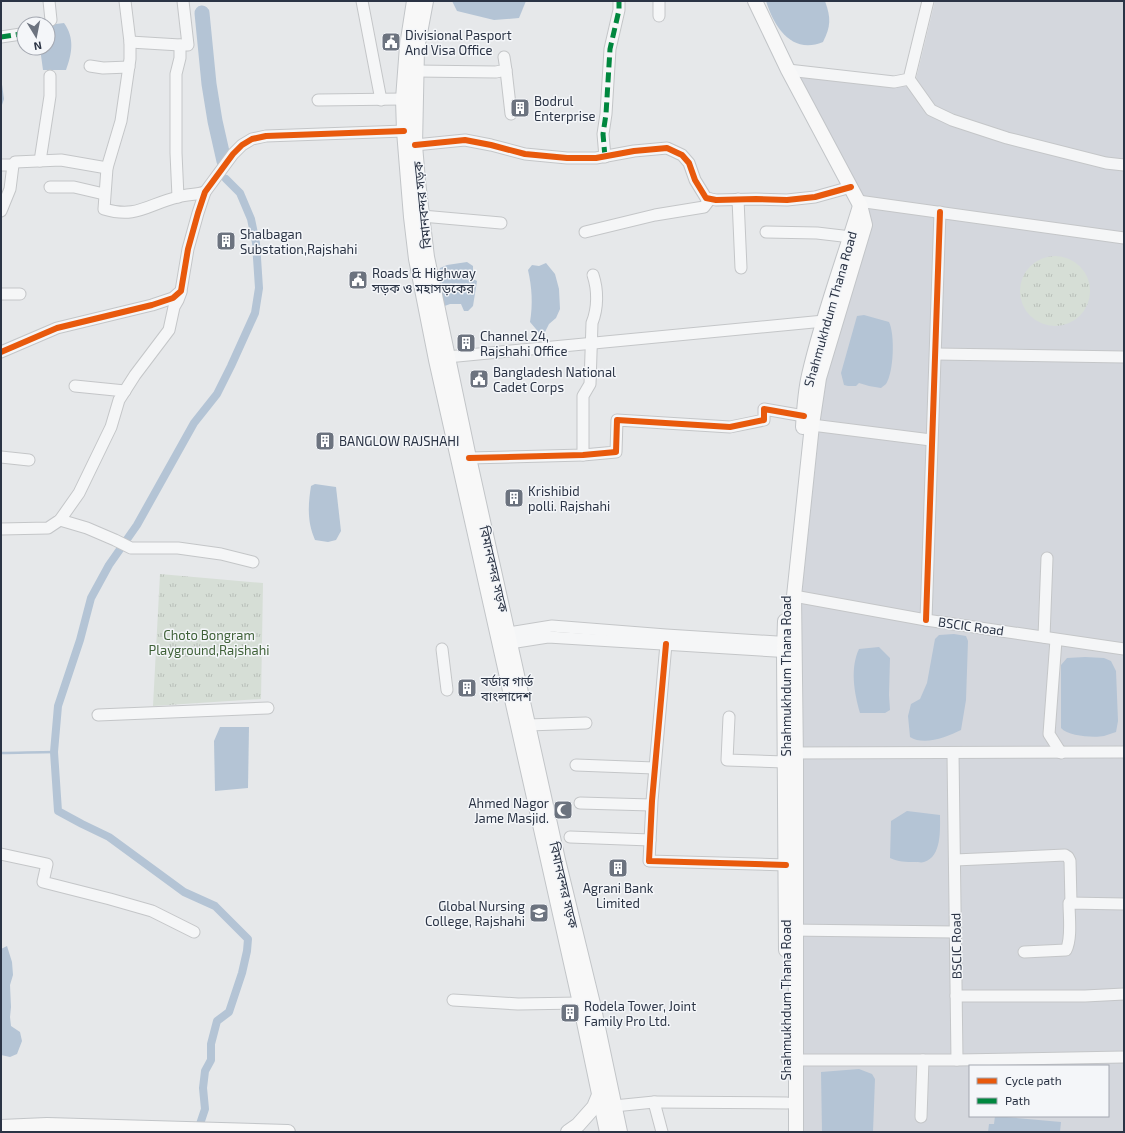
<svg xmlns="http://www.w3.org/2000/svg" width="1125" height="1133" font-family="'Exo 2','Noto Sans Bengali',sans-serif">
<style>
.built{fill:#d4d7dd;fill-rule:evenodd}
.grass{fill:url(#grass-tufts)}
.water{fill:#b4c4d5}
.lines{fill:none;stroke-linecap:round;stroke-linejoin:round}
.stream{stroke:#b4c4d5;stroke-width:2.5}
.canal{stroke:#b4c4d5;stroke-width:8}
.river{stroke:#b4c4d5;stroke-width:15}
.minor-casing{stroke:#c4c6c8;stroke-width:13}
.major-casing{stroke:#c2c5c8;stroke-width:16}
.minor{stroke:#f5f6f7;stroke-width:11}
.major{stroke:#f8f8f8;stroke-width:14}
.quiet{stroke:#00873e;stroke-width:5;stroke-dasharray:10 5;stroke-linecap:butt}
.cycleway-casing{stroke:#f4f6f9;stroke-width:8}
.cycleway{stroke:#e8590c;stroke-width:6}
.labels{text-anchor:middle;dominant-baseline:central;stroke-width:3;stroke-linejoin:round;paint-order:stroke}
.poi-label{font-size:13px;fill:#2b3445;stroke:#f4f6f9;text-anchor:start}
.street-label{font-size:13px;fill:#2b3445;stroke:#f4f6f9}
.park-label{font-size:13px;fill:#3f6138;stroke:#f4f6f9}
</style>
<defs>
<pattern id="grass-tufts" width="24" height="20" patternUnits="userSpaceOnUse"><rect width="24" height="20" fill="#d6ded6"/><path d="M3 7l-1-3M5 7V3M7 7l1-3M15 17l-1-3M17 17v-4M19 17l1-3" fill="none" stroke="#b8bfb9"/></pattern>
</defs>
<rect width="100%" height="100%" fill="#e6e8ea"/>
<path class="built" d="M 935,1 L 1124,1 L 1124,1132 L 789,1132 L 785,755 L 788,598 L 807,397 L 859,211 L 788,75 L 914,87 ZM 970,1066 L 1108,1066 L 1108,1116 L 970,1116 Z"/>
<g class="grass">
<circle cx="1055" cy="291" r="35"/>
<polygon points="160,574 263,583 261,699 153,706"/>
</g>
<g class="water">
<polygon points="452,1 526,1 519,18 494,20 457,11"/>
<path d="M 766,1 L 825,1 C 831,18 831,26 823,42 C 792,55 774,27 766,1 Z"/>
<path d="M 64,23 C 75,38 72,54 66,70 L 43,70 L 40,48 L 48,48 L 48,25 Z"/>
<polygon points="1,77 4,99 1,108"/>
<polygon points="467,262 473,266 473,279 477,281 473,306 468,311 464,311 461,304 450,304 442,307 437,275 440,268 447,265"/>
<path d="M 546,263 L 555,274 L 559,289 L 560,309 L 556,318 L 549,324 L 545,332 L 541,335 L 530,322 C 533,305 532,287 528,270 L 532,265 L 539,266 Z"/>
<path d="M 864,315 L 889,322 C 895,334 894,372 886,384 C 885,385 883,386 881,388 L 869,386 L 859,383 L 856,386 L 848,386 L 844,385 L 841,373 L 857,316 Z"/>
<path d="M 315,484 L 336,487 L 341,531 L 336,540 L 328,542 L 315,540 C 307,522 308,505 311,486 Z"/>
<path d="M 954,634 L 966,636 L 968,641 L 966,700 L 961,730 C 947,737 924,746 910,737 L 908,716 L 911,704 L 920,699 L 927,683 L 935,639 L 939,635 Z"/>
<path d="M 879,647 L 890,658 L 889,695 L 890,710 L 885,713 L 860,713 C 854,692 850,668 859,649 Z"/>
<path d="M 1085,657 L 1104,658 L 1111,661 L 1116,671 L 1118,721 L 1116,732 C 1112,733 1108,735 1104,736 C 1093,738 1068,736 1061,728 L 1061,665 L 1067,658 Z"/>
<polygon points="220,727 249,727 248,788 215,791 214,741"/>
<path d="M 907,811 L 940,815 C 940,829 942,857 924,862 C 922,863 917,862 915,862 C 906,862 898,862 890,858 L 891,821 Z"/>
<polygon points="7,946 12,962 13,975 10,985 11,1007 10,1017 11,1026 20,1032 22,1041 17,1054 10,1057 1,1055 1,949"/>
<polygon points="859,1069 872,1074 875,1079 873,1132 822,1132 821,1072"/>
<polygon points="995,1116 1061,1122 1060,1132 988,1132 989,1124 994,1124"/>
</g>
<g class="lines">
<path class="stream" d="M 1,753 C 18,753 36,752 54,752"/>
<polyline class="canal" points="196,1131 200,1124 205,1109 203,1088 205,1071 211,1060 211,1044 217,1021 229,1012 242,973 247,951 248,939 215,906 184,892 109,837 82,824 58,811 54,752 58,706 80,640 91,598 109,565 137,525 194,423 217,394 231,366 255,313 259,288 256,243 251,219 240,193 226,179"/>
<polyline class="river" points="202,13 209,84 215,121 224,161"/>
<defs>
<g id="minor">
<polyline points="49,1 51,20"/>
<path d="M 125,1 L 130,42 L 130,59 L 121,121 L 107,168 L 104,209 C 137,219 148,204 178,197 C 187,194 196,195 205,192"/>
<polyline points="362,1 381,100"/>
<polyline points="659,16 659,1"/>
<polyline points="1,37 21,34"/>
<polyline points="130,42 180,45"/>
<polyline points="90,66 103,68 129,67"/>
<polyline points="506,70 511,114"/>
<polyline points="788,70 894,82 909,79 928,1"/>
<polyline points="416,71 496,72 506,70 504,57"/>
<polyline points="909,79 931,110 952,120 1007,138 1106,163 1124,165"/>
<polyline points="318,100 403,99"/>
<polyline points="415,145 465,140 491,145 525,154 567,158 596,158 634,151 667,148 682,155 689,163 695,180 706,198 716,200 756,199 787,200 815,197 851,187"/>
<polyline points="605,157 603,134 606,114 610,49 619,10 619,1"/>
<polyline points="40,161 50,96 50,76"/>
<polyline points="1,165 13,165 15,162 61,160 107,168"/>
<polyline points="50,187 74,187 104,194"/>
<polyline points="178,197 176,153 176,74 180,58 180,45 188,45 183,1"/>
<polyline points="738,199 741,268"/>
<polyline points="858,201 1124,238"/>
<polyline points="1,211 10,189 13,165"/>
<polyline points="422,216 501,223"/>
<polyline points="585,232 655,215 704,207 710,199"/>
<polyline points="766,232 817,233 851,237"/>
<polyline points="1,294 20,294"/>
<polyline points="1,352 57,328 152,305 173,298 181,291 188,249 198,213 205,192 233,154 242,145 252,139 266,136 404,131"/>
<polyline points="936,354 1124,357"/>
<polyline points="447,357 824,321"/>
<polyline points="75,386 125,391"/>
<polyline points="812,425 931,440"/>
<path d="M 583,455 L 583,396 L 590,384 L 592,323 C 598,308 598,290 593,275"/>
<polyline points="1,457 29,460"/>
<polyline points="469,458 583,455 616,452 617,420 730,427 764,420 764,409 804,416"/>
<polyline points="60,520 87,528 115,540 131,548 178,548 221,554 253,562"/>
<polyline points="1,529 48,528 60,520 79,493 111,427 119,400 135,375 169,330 174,307 178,300 181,292"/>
<polyline points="794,596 926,620 1124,649"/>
<polyline points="926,620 940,212"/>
<polyline points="508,633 552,626 666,635 793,643"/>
<polyline points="1044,637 1047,558"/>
<polyline points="1056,640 1049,734 1061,753"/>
<polyline points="510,643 548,637 792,652"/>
<polyline points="666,644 652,801 649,861 786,865"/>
<polyline points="442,649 447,690"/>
<polyline points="98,715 268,708"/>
<polyline points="729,717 727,760 785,762"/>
<polyline points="528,725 586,723"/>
<polyline points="788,753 1124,752"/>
<polyline points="953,753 957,1060"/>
<polyline points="576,765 654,768"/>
<polyline points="580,803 651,805"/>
<polyline points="570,837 650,840"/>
<polyline points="1,854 47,864 43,882 110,899 152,911 194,932"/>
<polyline points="955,860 1065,855 1068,857 1070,861 1071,903"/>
<polyline points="788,930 955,932"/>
<path d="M 1024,952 L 1066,950 C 1072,939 1069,916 1069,903 L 1124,904"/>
<polyline points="956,996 1085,996 1124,994"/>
<polyline points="453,1000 518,1004 580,1003"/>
<polyline points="787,1060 957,1060 1124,1057"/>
<polyline points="654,1102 787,1103"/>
<polyline points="614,1106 654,1102 662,1132"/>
<polyline points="921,1117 923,1060"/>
</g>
<g id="major">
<polyline points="414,1 407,46 403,99 404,131 411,217 416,259 436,360 580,1003 607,1132"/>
<polyline points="426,1 417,49 415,145 418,181 427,257 469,458 558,860 593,1004 620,1132"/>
<polyline points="755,1 788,70 860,205 865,225 819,378 812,425 794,596 796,762 796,1132"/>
<path d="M 803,427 C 804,410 805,392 809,375 C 822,318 843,262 860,206"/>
<polyline points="785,621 784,651 786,950"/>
<polyline points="1,1127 47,1125 288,1132"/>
<polyline points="568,1132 578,1125 594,1107 599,1095"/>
</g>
</defs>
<use href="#minor" class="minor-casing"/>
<use href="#major" class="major-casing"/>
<use href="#minor" class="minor"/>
<use href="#major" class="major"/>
<g class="quiet">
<polyline points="1,37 21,34"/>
<polyline points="605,157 603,134 606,114 610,49 619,10 619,1"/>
</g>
<defs>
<g id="cycleway">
<polyline points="415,145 465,140 491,145 525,154 567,158 596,158 634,151 667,148 682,155 689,163 695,180 706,198 716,200 756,199 787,200 815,197 851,187"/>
<polyline points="1,352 57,328 152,305 173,298 181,291 188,249 198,213 205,192 233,154 242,145 252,139 266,136 404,131"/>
<polyline points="469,458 583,455 616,452 617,420 730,427 764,420 764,409 804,416"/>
<polyline points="926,620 940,212"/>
<polyline points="666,644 652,801 649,861 786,865"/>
</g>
</defs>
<use href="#cycleway" class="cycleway-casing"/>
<use href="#cycleway" class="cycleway"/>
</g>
<defs>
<symbol id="civic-square" viewBox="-11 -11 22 22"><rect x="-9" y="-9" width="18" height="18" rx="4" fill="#6c737f" stroke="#f4f6f9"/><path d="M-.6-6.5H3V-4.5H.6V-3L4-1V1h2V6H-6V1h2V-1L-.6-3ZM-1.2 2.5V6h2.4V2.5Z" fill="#fff"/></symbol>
<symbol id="building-square" viewBox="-11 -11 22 22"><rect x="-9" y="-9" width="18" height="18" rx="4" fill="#6c737f" stroke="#f4f6f9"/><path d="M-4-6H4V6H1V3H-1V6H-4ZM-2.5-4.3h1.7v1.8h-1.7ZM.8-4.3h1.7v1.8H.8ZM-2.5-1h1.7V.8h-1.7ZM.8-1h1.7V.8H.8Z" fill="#fff"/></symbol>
<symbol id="mosque-square" viewBox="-11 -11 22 22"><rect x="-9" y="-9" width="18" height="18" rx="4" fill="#6c737f" stroke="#f4f6f9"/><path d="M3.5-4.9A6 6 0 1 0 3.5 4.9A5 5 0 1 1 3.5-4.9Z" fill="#fff"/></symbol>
<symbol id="school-square" viewBox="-11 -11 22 22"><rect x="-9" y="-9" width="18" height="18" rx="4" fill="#6c737f" stroke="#f4f6f9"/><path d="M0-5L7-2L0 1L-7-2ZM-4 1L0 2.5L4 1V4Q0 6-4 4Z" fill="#fff"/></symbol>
</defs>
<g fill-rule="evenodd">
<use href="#civic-square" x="380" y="31" width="22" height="22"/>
<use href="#building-square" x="509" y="97" width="22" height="22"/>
<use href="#building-square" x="215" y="230" width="22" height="22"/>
<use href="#civic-square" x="347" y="269" width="22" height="22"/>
<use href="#building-square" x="455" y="332" width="22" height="22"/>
<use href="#civic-square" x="468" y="368" width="22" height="22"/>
<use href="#building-square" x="314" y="430" width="22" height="22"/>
<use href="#building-square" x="503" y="487" width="22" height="22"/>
<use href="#building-square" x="456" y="677" width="22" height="22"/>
<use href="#mosque-square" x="552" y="799" width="22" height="22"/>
<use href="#building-square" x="607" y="857" width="22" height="22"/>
<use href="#school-square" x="528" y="902" width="22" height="22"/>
<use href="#building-square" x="559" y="1002" width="22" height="22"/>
</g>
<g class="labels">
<g class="poi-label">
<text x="405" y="35">Divisional Pasport<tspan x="405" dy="15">And Visa Office</tspan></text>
<text x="534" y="101">Bodrul<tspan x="534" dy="15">Enterprise</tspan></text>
<text x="240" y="234">Shalbagan<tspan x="240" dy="15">Substation,Rajshahi</tspan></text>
<text x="372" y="273">Roads &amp; Highway<tspan x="372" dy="15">সড়ক ও মহাসড়কের</tspan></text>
<text x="480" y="336">Channel 24,<tspan x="480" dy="15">Rajshahi Office</tspan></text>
<text x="493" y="372">Bangladesh National<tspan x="493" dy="15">Cadet Corps</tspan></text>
<text x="339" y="441">BANGLOW RAJSHAHI</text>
<text x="528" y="491">Krishibid<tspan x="528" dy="15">polli. Rajshahi</tspan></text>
<text x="481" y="681">বর্ডার গার্ড<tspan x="481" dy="15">বাংলাদেশ</tspan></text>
<text x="549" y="803" text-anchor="end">Ahmed Nagor<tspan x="549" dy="15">Jame Masjid.</tspan></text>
<text x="618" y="888" text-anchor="middle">Agrani Bank<tspan x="618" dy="15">Limited</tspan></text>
<text x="525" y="906" text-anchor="end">Global Nursing<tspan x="525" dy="15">College, Rajshahi</tspan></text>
<text x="584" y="1006">Rodela Tower, Joint<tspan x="584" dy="15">Family Pro Ltd.</tspan></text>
</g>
<g class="street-label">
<text transform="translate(422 205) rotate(-96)">বিমানবন্দর সড়ক</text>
<text transform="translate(830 309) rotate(-74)">Shahmukhdum Thana Road</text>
<text transform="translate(494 569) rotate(77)">বিমানবন্দর সড়ক</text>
<text transform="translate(971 626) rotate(8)">BSCIC Road</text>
<text transform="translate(786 676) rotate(-90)">Shahmukhdum Thana Road</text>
<text transform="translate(564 885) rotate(77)">বিমানবন্দর সড়ক</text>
<text transform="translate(956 946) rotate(-91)">BSCIC Road</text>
<text transform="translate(786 1000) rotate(-90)">Shahmukhdum Thana Road</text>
</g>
<g class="park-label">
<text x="209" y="635">Choto Bongram<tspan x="209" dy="15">Playground,Rajshahi</tspan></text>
</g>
</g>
<rect width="1125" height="1133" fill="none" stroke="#2b3445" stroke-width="4"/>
<rect x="969" y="1065" width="140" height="52" fill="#f4f6f9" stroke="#a4a8b1"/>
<rect x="977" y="1078" width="20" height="6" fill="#e8590c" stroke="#a4a8b1"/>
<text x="1005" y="1085" font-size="12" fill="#2b3445">Cycle path</text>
<rect x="977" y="1098" width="20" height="6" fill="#00873e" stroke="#a4a8b1"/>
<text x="1005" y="1105" font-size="12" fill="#2b3445">Path</text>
<g transform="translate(36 36) rotate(170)"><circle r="19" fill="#f4f6f9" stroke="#a4a8b1"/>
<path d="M0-3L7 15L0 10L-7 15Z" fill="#6c737f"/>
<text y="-6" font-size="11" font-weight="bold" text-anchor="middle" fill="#2b3445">N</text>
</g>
</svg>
